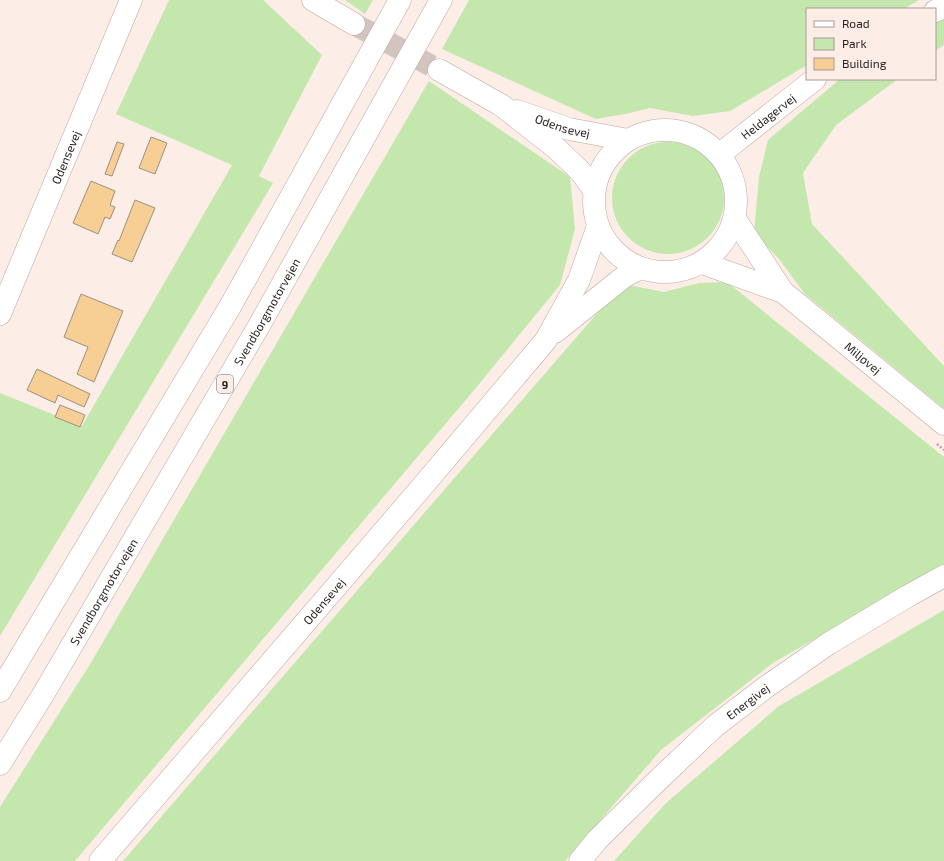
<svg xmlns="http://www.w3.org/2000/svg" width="944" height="861" font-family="'Exo 2',sans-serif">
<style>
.green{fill:#c4e7ae}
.building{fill:#f7ce93;stroke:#9b9182}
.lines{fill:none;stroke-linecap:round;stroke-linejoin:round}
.major-tunnel{stroke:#d2c4be;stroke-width:22;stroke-dasharray:22 11;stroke-linecap:butt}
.minor-casing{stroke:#baa7a0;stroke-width:23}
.major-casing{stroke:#baa7a0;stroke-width:23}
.highway-casing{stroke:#baa7a0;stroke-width:23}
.path{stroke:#b5a8a3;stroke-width:2.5;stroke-dasharray:2 2;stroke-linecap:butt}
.minor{stroke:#fff;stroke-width:22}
.major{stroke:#fff;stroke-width:22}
.highway{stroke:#fff;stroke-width:22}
.labels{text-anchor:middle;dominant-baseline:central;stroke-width:3.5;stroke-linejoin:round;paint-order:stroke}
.shield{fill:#fdede7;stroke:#665c58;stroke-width:1}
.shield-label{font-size:11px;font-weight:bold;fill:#251e1b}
.street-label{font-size:12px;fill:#251e1b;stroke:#fdede7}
</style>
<rect width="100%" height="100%" fill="#fdede7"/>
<g class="green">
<polygon points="169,0 263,0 322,55 259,176 273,183 0,636 0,393 82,426 232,165 116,114"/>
<polygon points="345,0 373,0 365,14"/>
<polygon points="469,0 919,0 904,9 807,9 807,65 730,111 693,116 650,108 625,114 596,119 442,49"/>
<polygon points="944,16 944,45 935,51 935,19"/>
<polygon points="840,79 898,79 836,125 803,173 812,224 944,366 944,409 805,294 779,259 754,233 759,177 768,140"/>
<polygon points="429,81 570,177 575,229 560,285 475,389 75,861 0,861 0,807 92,661"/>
<circle cx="668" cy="198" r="56"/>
<polygon points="727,282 944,457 944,564 773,663 661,750 565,861 123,861 599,311 628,285 664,292 699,283"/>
<polygon points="944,610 944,861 614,861 666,803 779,706"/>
</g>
<g class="building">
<polygon points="151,137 167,143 155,174 139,168"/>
<polygon points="117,142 124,144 112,176 105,174"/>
<polygon points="91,181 115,191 110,205 115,207 110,219 105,217 98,234 73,223"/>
<polygon points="135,200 155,208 132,262 112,254 118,240 119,241"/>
<polygon points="81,294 123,311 94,382 77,374 88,347 64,337"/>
<polygon points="37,369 90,394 84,407 58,395 55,403 27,390"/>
<polygon points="60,405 85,415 80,427 55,417"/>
</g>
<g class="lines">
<polyline class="major-tunnel" points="354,24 439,70"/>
<defs>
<g id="minor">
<polyline points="935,11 944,7"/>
<path id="s1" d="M 720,154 L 815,79"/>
<path id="s2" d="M 735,219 L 783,292 L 944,424"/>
<polyline points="702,263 783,292"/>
<path id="s3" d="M 0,314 L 131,0"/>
<path id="s4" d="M 580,861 L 597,840 L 654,784 L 715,726 L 766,687 L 828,644 L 908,596 L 944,576"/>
</g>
<g id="major">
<polyline points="313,0 354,24"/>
<polyline points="439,70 501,105 556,148 581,172 594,190"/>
<path id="s5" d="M 517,111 L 569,129 L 628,140"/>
<circle cx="665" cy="201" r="71"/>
<polyline points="555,332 625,276 640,268"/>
<path id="s6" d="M 100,861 L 421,488 L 546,340 L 579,280 L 598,226"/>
</g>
<g id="highway">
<polyline points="0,691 231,305 400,0"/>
<path id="s7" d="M 0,764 L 44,693 L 260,324 L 441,0"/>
</g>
</defs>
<use href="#minor" class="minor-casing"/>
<use href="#major" class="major-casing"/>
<use href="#highway" class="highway-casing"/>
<polyline class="path" points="937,444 944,450"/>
<use href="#minor" class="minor"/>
<use href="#major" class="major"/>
<use href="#highway" class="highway"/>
</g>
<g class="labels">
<rect class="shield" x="217" y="375" width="16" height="18" rx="3"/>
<g class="shield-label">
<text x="225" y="384">9</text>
</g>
<g class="street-label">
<text stroke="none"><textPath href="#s1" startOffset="61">Heldagervej</textPath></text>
<text stroke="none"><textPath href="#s5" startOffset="48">Odensevej</textPath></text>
<text stroke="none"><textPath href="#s3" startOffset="170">Odensevej</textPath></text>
<text stroke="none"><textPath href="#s7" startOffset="525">Svendborgmotorvejen</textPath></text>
<text stroke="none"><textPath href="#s2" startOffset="191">Miljøvej</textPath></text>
<text stroke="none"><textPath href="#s7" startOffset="201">Svendborgmotorvejen</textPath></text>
<text stroke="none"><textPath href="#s6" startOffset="343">Odensevej</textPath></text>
<text stroke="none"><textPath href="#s4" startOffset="232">Energivej</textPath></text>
</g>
</g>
<rect x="806" y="8" width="130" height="72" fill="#fdede7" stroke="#a79a95"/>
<rect x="814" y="21" width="20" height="6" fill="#ffffff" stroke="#a79a95"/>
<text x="842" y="28" font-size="12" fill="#251e1b">Road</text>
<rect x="814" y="38" width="20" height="12" fill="#c4e7ae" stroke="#a79a95"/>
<text x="842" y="48" font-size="12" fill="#251e1b">Park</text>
<rect x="814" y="58" width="20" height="12" fill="#f7ce93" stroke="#a79a95"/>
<text x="842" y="68" font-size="12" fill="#251e1b">Building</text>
</svg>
